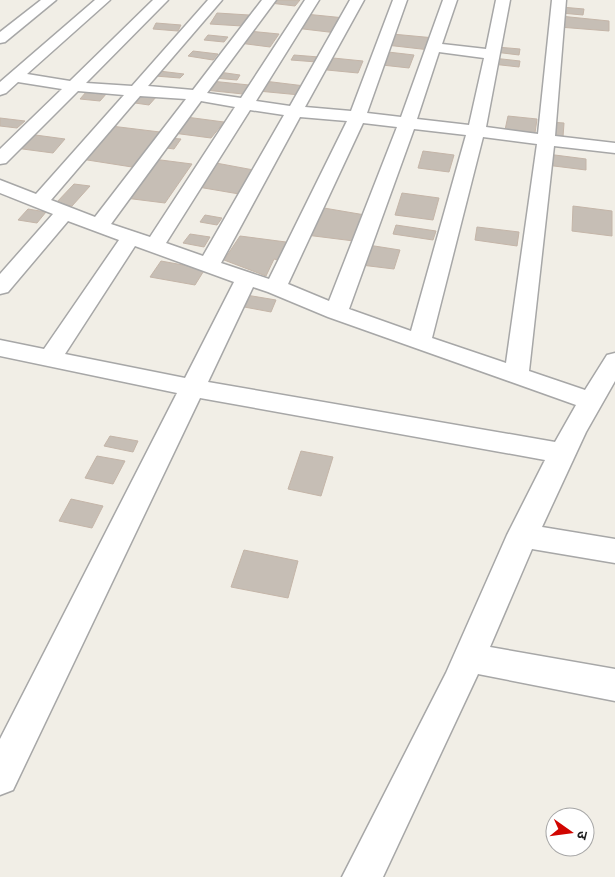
<svg xmlns="http://www.w3.org/2000/svg" width="615" height="877" font-family="Commissioner,'Noto Sans Devanagari',sans-serif">
<style>
.building{fill:#c6beb5;stroke:#c4b5a8}
.lines{fill:none;stroke-linecap:round;stroke-linejoin:round}
.minor-casing{stroke:#a7a7a7;stroke-width:3}
.minor{fill:#fff;fill-rule:evenodd}
</style>
<rect width="100%" height="100%" fill="#f1eee6"/>
<g class="building">
<polygon points="272,0 300,0 295,6 270,3"/>
<polygon points="561,7 584,9 583,15 561,13"/>
<polygon points="217,13 249,15 242,26 210,24"/>
<polygon points="305,14 345,18 337,33 295,28"/>
<polygon points="560,16 609,21 609,31 559,27"/>
<polygon points="156,23 181,25 178,31 153,29"/>
<polygon points="248,31 279,34 270,47 239,43"/>
<polygon points="392,34 435,38 430,50 386,45"/>
<polygon points="208,35 228,37 224,42 204,40"/>
<polygon points="497,47 520,49 519,55 495,52"/>
<polygon points="193,51 218,54 213,60 188,56"/>
<polygon points="388,52 414,55 409,68 382,65"/>
<polygon points="294,55 319,57 317,62 291,60"/>
<polygon points="333,58 363,61 358,73 327,70"/>
<polygon points="493,58 520,61 519,67 492,64"/>
<polygon points="159,71 184,74 180,78 155,76"/>
<polygon points="219,72 240,75 237,80 214,78"/>
<polygon points="211,81 249,85 243,94 205,90"/>
<polygon points="264,81 305,86 300,95 258,91"/>
<polygon points="87,91 107,93 100,101 80,99"/>
<polygon points="135,94 157,96 149,105 128,102"/>
<polygon points="508,116 537,119 535,133 505,130"/>
<polygon points="186,117 224,122 211,138 173,133"/>
<polygon points="0,118 25,121 17,128 0,126"/>
<polygon points="550,122 564,123 563,137 549,135"/>
<polygon points="111,126 160,132 132,167 81,159"/>
<polygon points="28,134 65,139 53,153 15,148"/>
<polygon points="168,138 181,139 174,149 160,147"/>
<polygon points="423,151 454,155 449,172 418,168"/>
<polygon points="547,154 586,159 586,170 546,165"/>
<polygon points="153,159 192,164 165,203 125,198"/>
<polygon points="216,163 259,171 245,195 198,187"/>
<polygon points="74,184 90,186 72,206 56,203"/>
<polygon points="402,193 439,198 433,220 395,215"/>
<polygon points="573,206 612,211 612,236 572,231"/>
<polygon points="318,207 371,216 362,242 306,235"/>
<polygon points="28,209 46,212 37,223 18,220"/>
<polygon points="205,215 222,218 217,225 200,222"/>
<polygon points="396,225 436,231 433,240 393,234"/>
<polygon points="477,227 519,232 517,246 475,240"/>
<polygon points="190,234 210,237 204,247 183,243"/>
<polygon points="240,236 286,242 278,260 274,259 266,276 224,260"/>
<polygon points="368,245 400,250 394,269 361,265"/>
<polygon points="161,261 205,269 195,285 150,277"/>
<polygon points="246,295 276,300 271,312 239,306"/>
<polygon points="110,436 138,441 133,452 104,446"/>
<polygon points="301,451 333,457 321,496 288,489"/>
<polygon points="97,456 125,461 113,484 85,478"/>
<polygon points="71,499 103,506 92,528 59,521"/>
<polygon points="244,550 298,561 288,598 231,587"/>
</g>
<g class="lines">
<defs>
<g id="minor">
<polygon points="41,0 56,0 5,42 0,43 0,32"/>
<path d="M 95,0 L 110,0 L 27,74 L 70,81 L 153,0 L 168,0 L 86,83 L 132,86 L 208,0 L 222,0 L 148,86 L 193,90 L 262,0 L 276,0 L 207,93 L 241,98 L 305,0 L 319,0 L 256,101 L 290,106 L 350,0 L 364,0 L 305,107 L 351,111 L 393,0 L 407,0 L 367,113 L 401,117 L 443,0 L 457,0 L 442,44 L 486,49 L 496,0 L 510,0 L 486,127 L 538,134 L 552,0 L 566,0 L 555,136 L 615,143 L 615,153 L 554,146 L 529,371 L 585,390 L 607,355 L 615,353 L 615,381 L 586,432 L 542,527 L 615,539 L 615,563 L 532,549 L 490,647 L 615,669 L 615,701 L 478,674 L 383,877 L 342,877 L 446,673 L 507,535 L 545,460 L 200,398 L 13,790 L 0,795 L 0,739 L 177,393 L 0,356 L 0,340 L 44,349 L 119,240 L 68,221 L 8,292 L 0,294 L 0,274 L 53,214 L 0,193 L 0,180 L 36,194 L 124,95 L 78,91 L 6,163 L 0,164 L 0,149 L 62,89 L 18,82 L 6,93 L 0,95 L 0,82 ZM 439,52 L 484,58 L 469,125 L 417,119 ZM 140,96 L 186,99 L 95,217 L 51,200 ZM 201,101 L 235,107 L 150,237 L 111,224 ZM 250,110 L 284,115 L 203,256 L 166,243 ZM 300,117 L 347,121 L 269,279 L 221,263 ZM 363,123 L 397,127 L 329,301 L 288,284 ZM 414,129 L 466,135 L 411,331 L 349,309 ZM 483,137 L 537,144 L 506,363 L 432,338 ZM 135,246 L 234,282 L 185,378 L 65,354 ZM 253,287 L 268,292 L 328,317 L 576,405 L 555,442 L 208,382 Z"/>
</g>
</defs>
<use href="#minor" class="minor-casing"/>
<use href="#minor" class="minor"/>
</g>
<g transform="translate(570 832) rotate(104)"><circle r="24" fill="#ffffff" stroke="#a6a6a6"/>
<path d="M0-4L9 19L0 12L-9 19Z" fill="#d10500"/>
<text y="-8" font-size="14" font-weight="bold" text-anchor="middle" fill="#202020">उ</text>
</g>
</svg>
